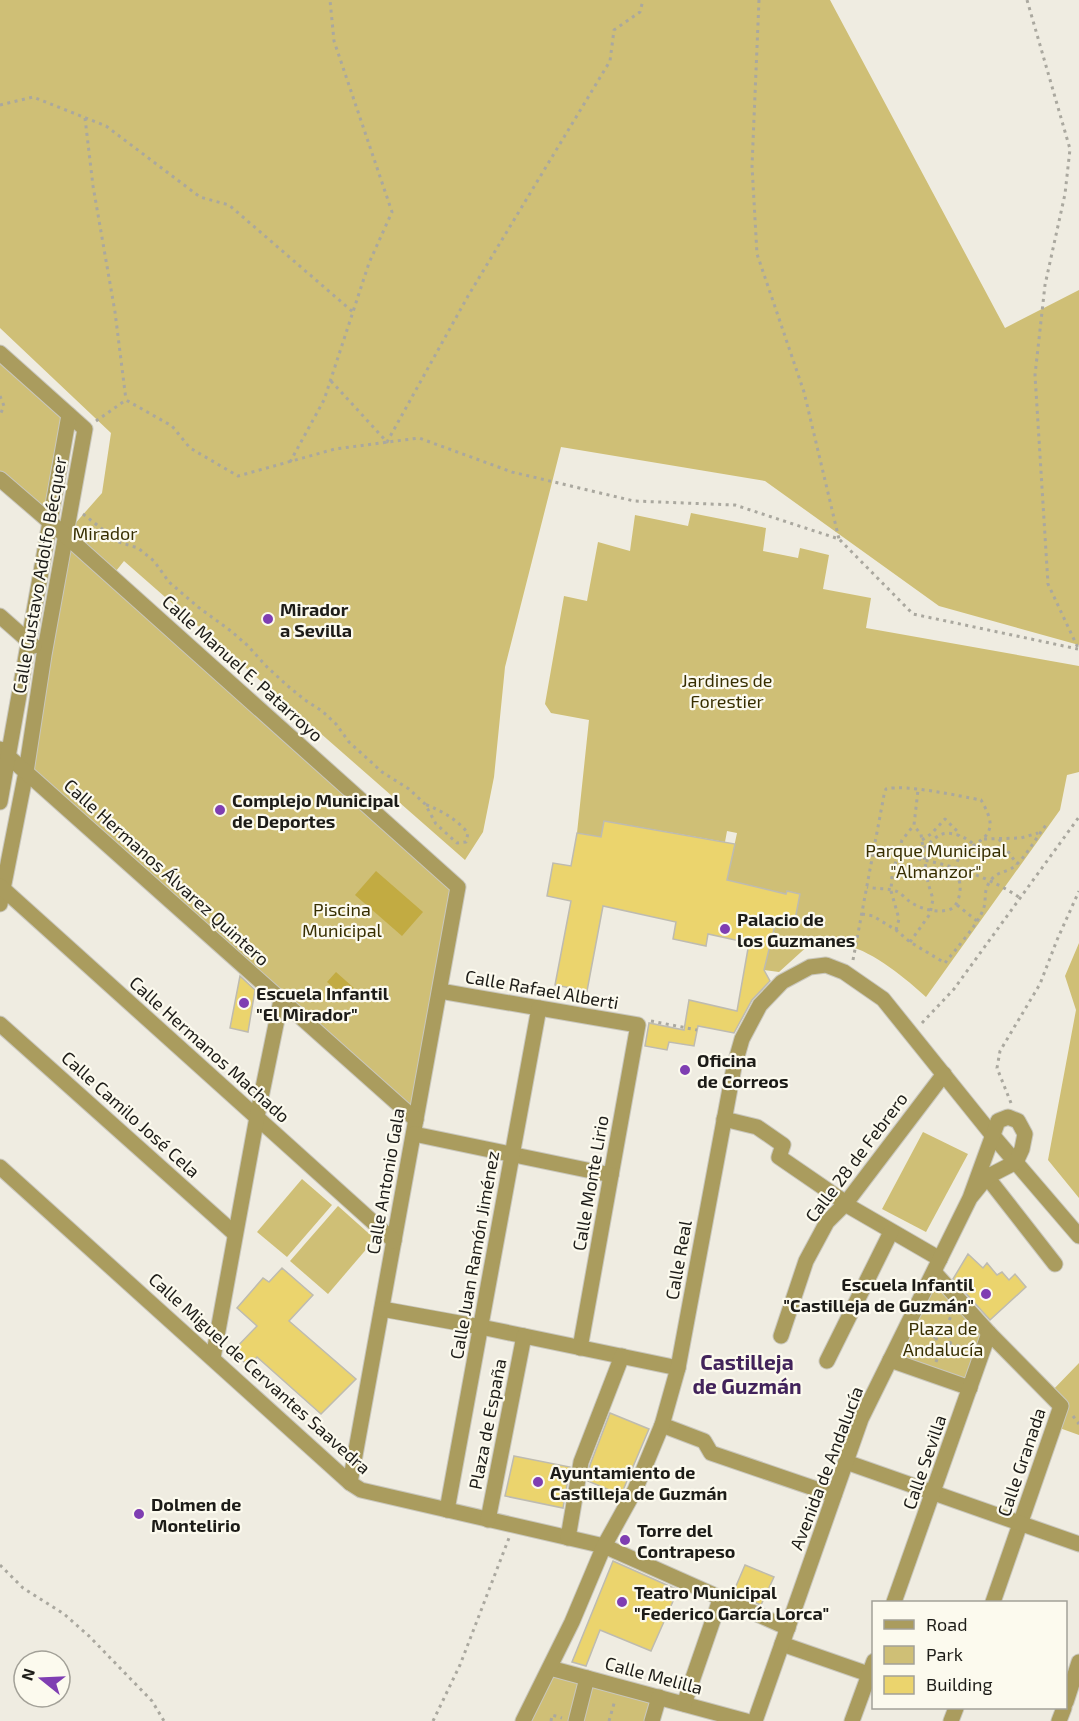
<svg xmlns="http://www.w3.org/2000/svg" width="1079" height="1721" font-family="'Exo 2',sans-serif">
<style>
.green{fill:#cfbf76}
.water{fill:#c2ab42}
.building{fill:#ebd46d;stroke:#bebbb0;stroke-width:1.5}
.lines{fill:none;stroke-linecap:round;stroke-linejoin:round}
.minor-casing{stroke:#c9c7bd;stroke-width:17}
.path{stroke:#aaa89f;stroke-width:3;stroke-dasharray:3 4.5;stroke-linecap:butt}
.minor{stroke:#aa9c5e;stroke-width:15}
.poi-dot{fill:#7f3eb2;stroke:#fcfaee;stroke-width:2}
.labels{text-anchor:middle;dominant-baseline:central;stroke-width:4.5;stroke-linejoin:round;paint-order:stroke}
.park-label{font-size:18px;fill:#372e00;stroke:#fcfaee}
.street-label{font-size:18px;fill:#1d1c18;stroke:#fcfaee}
.poi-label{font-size:18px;font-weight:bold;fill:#1d1c18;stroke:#fcfaee;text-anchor:start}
.quarter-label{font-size:21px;font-weight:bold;fill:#42235b;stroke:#fcfaee}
</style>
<rect width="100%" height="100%" fill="#efece1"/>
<g class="green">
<polygon points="0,0 830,0 1005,328 1079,290 1079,645 939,606 765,481 561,447 505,667 494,777 483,832 465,860 124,561 112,576 458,887 416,1120 26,772 65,535 102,493 111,433 0,328"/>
<polygon points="0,353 69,415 50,522 0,479"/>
<path d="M 691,513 L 766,528 L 763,551 L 798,558 L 800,548 L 829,555 L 823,589 L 871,598 L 866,628 L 1079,666 L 1079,772 L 1067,775 L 1060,810 L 926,997 C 908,980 872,951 848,946 C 837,943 823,944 811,943 L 779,972 L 764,970 L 776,921 L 800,894 L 788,891 L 786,894 L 727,880 L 737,833 L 727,831 L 725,842 L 604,821 L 601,837 L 577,833 L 589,720 L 551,713 L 545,704 L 564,596 L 587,601 L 598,542 L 630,551 L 635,515 L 688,526 Z"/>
<polygon points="1079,943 1079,1198 1048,1160 1076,1010 1065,976"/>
<polygon points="923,1132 968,1154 926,1232 882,1209"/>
<polygon points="302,1179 332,1205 287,1257 257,1232"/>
<polygon points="338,1206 375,1239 328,1294 290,1261"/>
<polygon points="934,1272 989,1333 970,1388 890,1360"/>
<polygon points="1079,1363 1079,1435 1054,1426 1061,1406 1049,1394"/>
<polygon points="550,1668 659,1697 652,1721 523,1721"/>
</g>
<g class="water">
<polygon points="376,871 423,912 402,936 355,895"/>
<polygon points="336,972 354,988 346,998 327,982"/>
</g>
<g class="building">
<polygon points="604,821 735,844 727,880 786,894 787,891 800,894 794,925 776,921 764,970 770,981 752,1000 734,1033 698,1026 694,1046 669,1042 667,1050 645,1046 649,1023 684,1030 689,1000 737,1011 749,943 708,934 706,946 673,939 676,922 603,906 587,991 555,985 571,901 547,896 553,863 571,866 577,833 601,837"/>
<polygon points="240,976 255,990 248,1032 230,1028"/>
<polygon points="968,1254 983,1268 987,1263 997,1275 1002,1272 1009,1280 1015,1274 1026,1287 990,1320 953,1279"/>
<polygon points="282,1268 313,1295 289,1321 356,1379 321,1414 257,1357 249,1366 232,1352 257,1326 237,1308 263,1278 269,1282"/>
<polygon points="610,1413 649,1429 621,1495 588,1481 590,1465"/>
<polygon points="514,1456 570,1467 563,1508 505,1496"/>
<polygon points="613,1561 678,1590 651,1651 600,1630 586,1666 572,1662"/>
<polygon points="745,1565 774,1577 761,1605 733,1593"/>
</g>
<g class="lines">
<defs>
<g id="minor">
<polyline points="0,353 85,429 44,655 26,772 0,904"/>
<polyline points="0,479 65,535 458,887 350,1483"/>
<polyline points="0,616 34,646"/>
<polyline points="0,749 416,1120"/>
<polyline points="0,802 69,415"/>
<polyline points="0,886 394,1241"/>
<polyline points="440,991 638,1025 580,1348"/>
<polyline points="0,1024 235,1234"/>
<polyline points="724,1119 757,1127 783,1145 779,1157 846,1203"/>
<polyline points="414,1134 611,1175"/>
<polyline points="0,1167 350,1483 361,1490 604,1546 788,1628"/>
<polyline points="987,1177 1055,1264"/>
<polyline points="845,1204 940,1259"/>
<polyline points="934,1272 989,1333 1061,1406 993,1602"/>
<polyline points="382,1309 481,1327 678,1368"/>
<polyline points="781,1336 806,1261 827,1222 846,1203 944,1074"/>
<polyline points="213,1358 257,1117 281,1000"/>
<polyline points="890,1360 970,1388"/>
<polyline points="827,1361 891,1232"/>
<polyline points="662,1425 704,1441 711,1453 834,1495"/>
<polyline points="846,1462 1079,1544"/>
<polyline points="447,1510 539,1008"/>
<polyline points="488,1520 524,1336"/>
<polyline points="568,1538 581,1462 622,1356"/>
<polyline points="894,1602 989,1333"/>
<polyline points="782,1644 874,1676"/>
<polyline points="550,1668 746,1721"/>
<polyline points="1066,1702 1079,1662"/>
<polyline points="684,1704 721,1597"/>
<polyline points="523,1721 572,1622 604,1546 635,1490 662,1425 678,1368 734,1067 742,1039 760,1005 782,982 810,967 826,965 844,972 883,999 994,1137 1079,1236"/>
<polyline points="576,1721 587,1678"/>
<polyline points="652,1721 659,1697"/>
<polyline points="755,1721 861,1419 970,1198 998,1121 1008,1117 1018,1121 1025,1134 1022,1149 1016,1162 987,1177 970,1198"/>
<polyline points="852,1721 874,1661"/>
<polyline points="951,1721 956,1708"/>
<polyline points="1059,1721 1064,1708"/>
</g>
</defs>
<use href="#minor" class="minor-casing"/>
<g class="path">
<polyline points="759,0 752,166 757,254 804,392 839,539"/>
<polyline points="1027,0 1070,149 1065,194 1045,285 1035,375 1048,584 1078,648"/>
<polyline points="0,105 33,97 106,126 200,197 229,205 353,312"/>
<polyline points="85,118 93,186 115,312 126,400"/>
<polyline points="331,381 387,442 468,296 610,61 614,30 640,12 643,0"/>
<polyline points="0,396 4,406 0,415"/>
<polyline points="96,421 126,400 172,426 190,448 238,476 335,449 419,438 512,472 634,501 735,505 839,539 913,614 1078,649"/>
<polyline points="290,462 324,400 369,263 392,212 334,41 330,0"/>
<path d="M 83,514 L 119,542 L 138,548 L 154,561 L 169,582 L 198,607 L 231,631 L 247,645 L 268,668 L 289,687 L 305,700 L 322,711 L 336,724 L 349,742 L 382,772 L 409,789 L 425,804 L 436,824 L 457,843 L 466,842 L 468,833 C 454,817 443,812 425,804"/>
<polyline points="984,839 1021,838 1038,833"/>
<polyline points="999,839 1017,864"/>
<polyline points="922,840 931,834 945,819 957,831 959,836"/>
<path d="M 924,848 C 929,844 935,837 940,835 C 950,830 967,837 974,845"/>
<path d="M 874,851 C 924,859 977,868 1020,898"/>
<polyline points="957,905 977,921"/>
<path d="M 862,914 L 873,916 L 896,930 L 910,942 L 945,963 C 955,950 978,924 983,910 C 987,901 983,892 989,883 C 997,870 1005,874 1015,866 C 1027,855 1036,838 1046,825"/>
<polyline points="896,930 899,919 891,891 892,875 902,840 914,825 918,790"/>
<polyline points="910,942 930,914 933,899 928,883 921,834 914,826"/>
<path d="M 853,960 L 884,795 L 886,789 C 906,784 959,796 981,800 C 984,805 987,811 989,817 C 997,844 960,843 956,866 C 954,872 959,878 960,884 C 961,893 958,908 948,910 C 935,913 920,909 909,901 C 906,899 902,894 898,892 C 890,888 876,889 867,887"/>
<polyline points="651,1021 697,1030"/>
<polyline points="922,1023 954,989 1079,817"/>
<polyline points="1011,1103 997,1068 1000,1051 1040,984 1057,940 1079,891"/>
<polyline points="919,1332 937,1338"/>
<polyline points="944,1334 952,1313"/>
<circle cx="943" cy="1341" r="7"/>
<polyline points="949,1343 967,1349"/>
<polyline points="936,1362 941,1347"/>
<polyline points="1073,1416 1079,1424"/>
<polyline points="0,1565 23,1588 64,1614 89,1636 152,1701 164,1721"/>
<polyline points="433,1721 460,1665 509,1538"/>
<polyline points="551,1721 552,1715 562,1718"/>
<polyline points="609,1721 615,1700"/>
</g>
<use href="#minor" class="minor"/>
</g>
<g class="poi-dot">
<circle cx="268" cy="619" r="6"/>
<circle cx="220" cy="810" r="6"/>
<circle cx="725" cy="929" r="6"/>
<circle cx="244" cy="1003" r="6"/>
<circle cx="685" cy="1070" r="6"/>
<circle cx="986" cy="1294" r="6"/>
<circle cx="538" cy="1482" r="6"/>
<circle cx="139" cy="1514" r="6"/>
<circle cx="625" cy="1540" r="6"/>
<circle cx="622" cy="1602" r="6"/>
</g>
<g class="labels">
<g class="park-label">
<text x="105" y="533">Mirador</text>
<text x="727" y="680">Jardines de<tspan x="727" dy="21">Forestier</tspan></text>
<text x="936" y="850">Parque Municipal<tspan x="936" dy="21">"Almanzor"</tspan></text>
<text x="342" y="909">Piscina<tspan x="342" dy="21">Municipal</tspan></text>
<text x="943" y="1328">Plaza de<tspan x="943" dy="21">Andalucía</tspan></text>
</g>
<g class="street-label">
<text transform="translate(39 575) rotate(-80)">Calle Gustavo Adolfo Bécquer</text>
<text transform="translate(243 668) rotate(42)">Calle Manuel E. Patarroyo</text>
<text transform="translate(167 872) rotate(42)">Calle Hermanos Álvarez Quintero</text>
<text transform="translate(542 989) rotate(10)">Calle Rafael Alberti</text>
<text transform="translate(210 1049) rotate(42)">Calle Hermanos Machado</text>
<text transform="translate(131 1114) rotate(42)">Calle Camilo José Cela</text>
<text transform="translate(856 1157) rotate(-53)">Calle 28 de Febrero</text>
<text transform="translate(385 1181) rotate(-80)">Calle Antonio Gala</text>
<text transform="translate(590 1183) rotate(-80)">Calle Monte Lirio</text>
<text transform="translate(474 1255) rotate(-80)">Calle Juan Ramón Jiménez</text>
<text transform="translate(678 1260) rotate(-80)">Calle Real</text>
<text transform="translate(260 1373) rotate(42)">Calle Miguel de Cervantes Saavedra</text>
<text transform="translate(487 1424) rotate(-79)">Plaza de España</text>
<text transform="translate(924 1462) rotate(-71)">Calle Sevilla</text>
<text transform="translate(1021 1462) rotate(-71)">Calle Granada</text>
<text transform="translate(826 1468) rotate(-69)">Avenida de Andalucía</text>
<text transform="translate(654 1675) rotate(15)">Calle Melilla</text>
</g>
<g class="poi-label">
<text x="280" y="609">Mirador<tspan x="280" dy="21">a Sevilla</tspan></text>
<text x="232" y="800">Complejo Municipal<tspan x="232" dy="21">de Deportes</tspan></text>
<text x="737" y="919">Palacio de<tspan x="737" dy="21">los Guzmanes</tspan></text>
<text x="256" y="993">Escuela Infantil<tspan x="256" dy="21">"El Mirador"</tspan></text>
<text x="697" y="1060">Oficina<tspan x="697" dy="21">de Correos</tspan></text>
<text x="974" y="1284" text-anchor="end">Escuela Infantil<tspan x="974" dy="21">"Castilleja de Guzmán"</tspan></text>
<text x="550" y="1472">Ayuntamiento de<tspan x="550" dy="21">Castilleja de Guzmán</tspan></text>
<text x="151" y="1504">Dolmen de<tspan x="151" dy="21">Montelirio</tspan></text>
<text x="637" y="1530">Torre del<tspan x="637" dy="21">Contrapeso</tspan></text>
<text x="634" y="1592">Teatro Municipal<tspan x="634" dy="21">"Federico García Lorca"</tspan></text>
</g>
<g class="quarter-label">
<text x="747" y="1361">Castilleja<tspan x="747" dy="24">de Guzmán</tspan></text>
</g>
</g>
<rect x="872" y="1601" width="195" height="108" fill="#fcfaee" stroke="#a3a198" stroke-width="1.5"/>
<rect x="884" y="1620" width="30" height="9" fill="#aa9c5e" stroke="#a3a198" stroke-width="1.5"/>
<text x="926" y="1631" font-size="18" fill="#1d1c18">Road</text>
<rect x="884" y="1646" width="30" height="18" fill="#cfbf76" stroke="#a3a198" stroke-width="1.5"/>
<text x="926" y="1661" font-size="18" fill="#1d1c18">Park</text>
<rect x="884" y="1676" width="30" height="18" fill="#ebd46d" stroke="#a3a198" stroke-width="1.5"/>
<text x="926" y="1691" font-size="18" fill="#1d1c18">Building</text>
<g transform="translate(42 1679) rotate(288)"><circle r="28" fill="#fcfaee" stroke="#a3a198" stroke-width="1.5"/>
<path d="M0-4.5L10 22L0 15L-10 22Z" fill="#7f3eb2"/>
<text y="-9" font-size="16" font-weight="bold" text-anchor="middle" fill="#1d1c18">N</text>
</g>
</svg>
